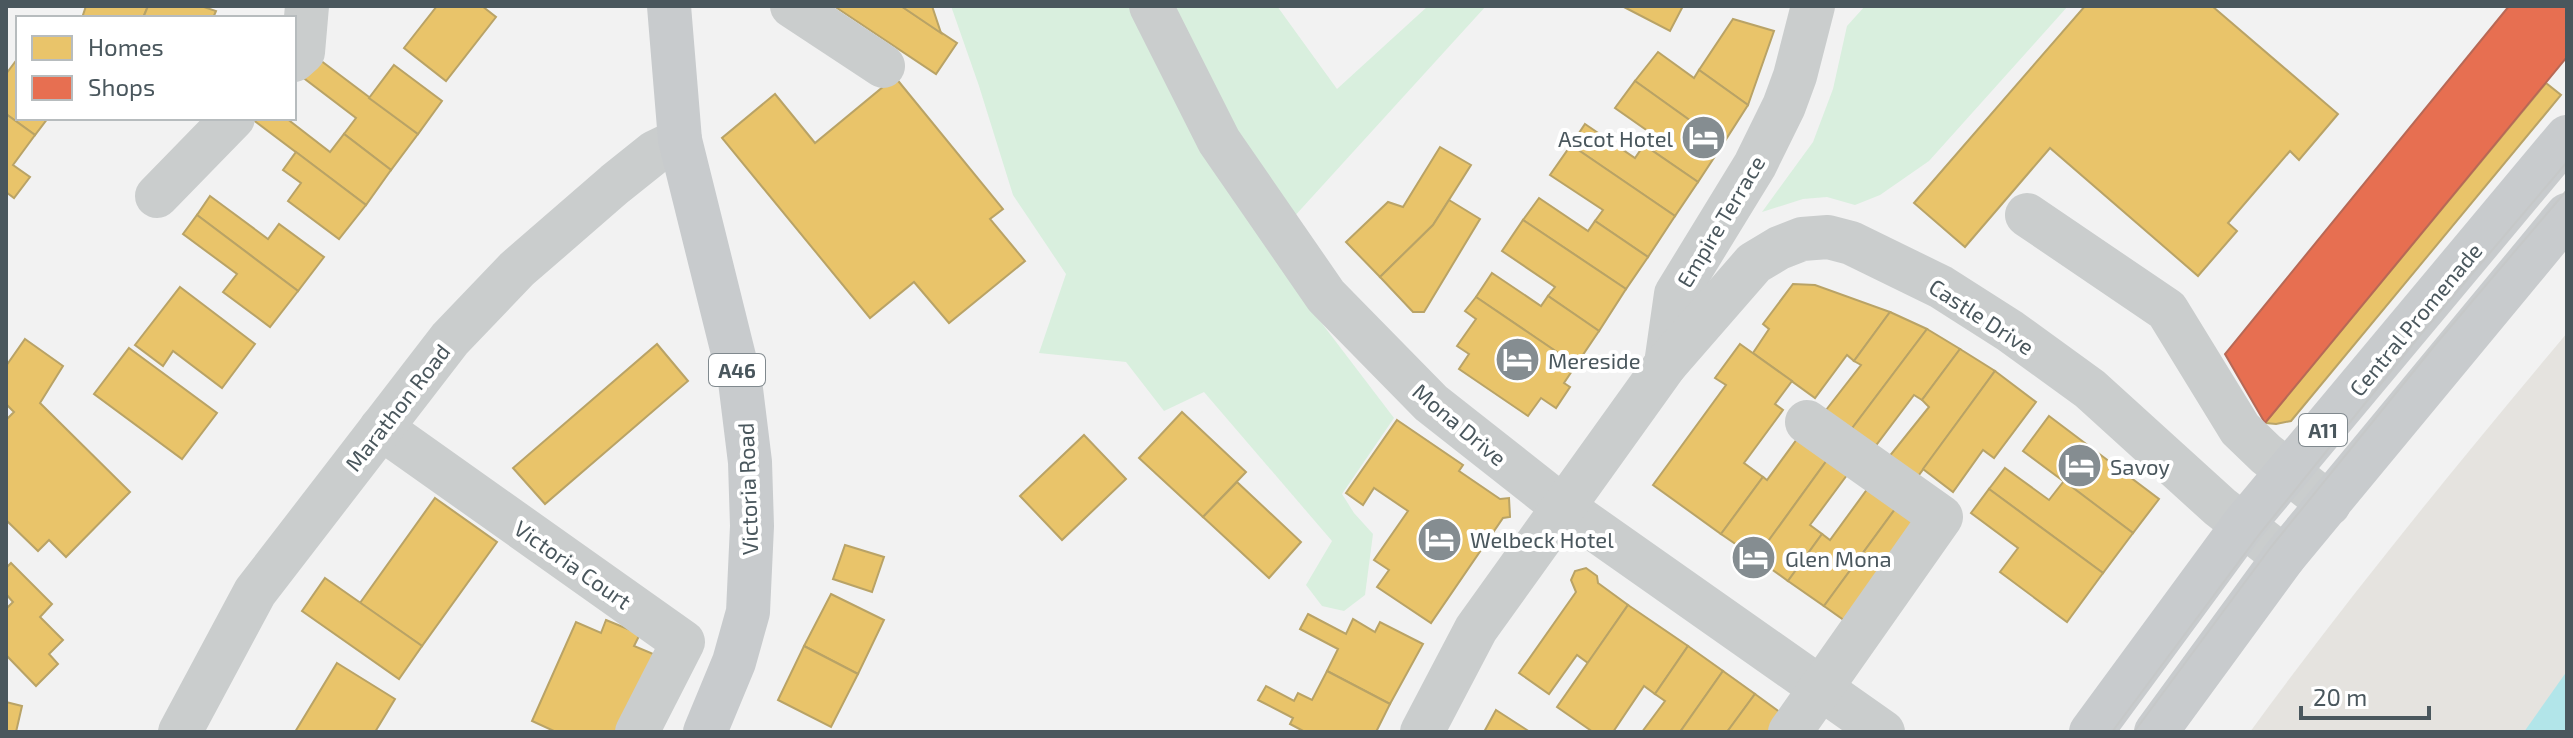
<svg xmlns="http://www.w3.org/2000/svg" width="2573" height="738" font-family="'Exo 2',sans-serif">
<style>
.green{fill:#d9efde}
.sand{fill:#e5e3df}
.water{fill:#b2e5e9}
.homes{fill:#e9c46a;stroke:#b9a366;stroke-width:2}
.shops{fill:#e76f51;stroke:#b86855;stroke-width:2}
.lines{fill:none;stroke-linecap:round;stroke-linejoin:round}
.minor{stroke:#cacdcd;stroke-width:44}
.major{stroke:#c8cbcd;stroke-width:44}
.tram{stroke:#c6c8c8;stroke-width:2}
.labels{text-anchor:middle;dominant-baseline:central;stroke-width:8;stroke-linejoin:round;paint-order:stroke}
.shield{fill:#fff;stroke:#80898e;stroke-width:2}
.shield-label{font-size:20px;font-weight:bold;fill:#4a575d}
.poi-label{font-size:22px;fill:#4a575d;stroke:#fff;text-anchor:start}
.street-label{font-size:22px;fill:#4a575d;stroke:#fff}
</style>
<rect width="100%" height="100%" fill="#f2f2f2"/>
<g class="green">
<polygon points="951,6 1277,6 1337,89 1428,6 1486,6 1292,219 1314,313 1394,418 1342,494 1354,513 1373,534 1365,595 1344,611 1322,606 1306,585 1332,541 1204,392 1164,411 1126,362 1039,353 1066,274 1013,195 979,86"/>
<polygon points="1865,6 2068,6 1929,161 1880,195 1855,205 1827,197 1803,199 1762,212 1813,142 1833,89 1847,26"/>
</g>
<path class="sand" d="M 2567,333 L 2567,732 L 2250,732 C 2350,595 2458,463 2567,333 Z"/>
<polygon class="water" points="2567,671 2567,732 2524,732"/>
<g class="homes">
<polygon points="86,6 148,6 143,18 82,18"/>
<polygon points="148,6 201,6 216,11 213,18 143,18"/>
<polygon points="437,6 482,6 496,17 446,81 404,48"/>
<polygon points="834,6 901,6 957,43 936,74"/>
<polygon points="901,6 932,6 941,33"/>
<polygon points="1622,6 1683,6 1670,31"/>
<polygon points="2085,6 2212,6 2338,114 2299,160 2290,151 2228,223 2237,231 2198,276 2050,148 1965,247 1914,203"/>
<polygon points="1733,19 1774,31 1748,105 1699,70"/>
<polygon points="1658,52 1694,78 1699,70 1748,105 1723,144 1635,81"/>
<polygon points="316,57 418,134 391,170 344,134 356,118 301,76"/>
<polygon points="18,58 18,118 48,118 35,135 6,114 6,74"/>
<polygon points="394,65 442,101 418,134 369,98"/>
<polygon points="895,77 1003,209 990,219 1025,261 949,323 914,282 870,318 722,138 775,94 815,143"/>
<polygon points="1635,81 1723,144 1698,182 1644,145 1652,134 1615,108"/>
<polygon points="2546,83 2561,95 2291,421 2276,424 2265,423"/>
<polygon points="6,114 35,135 13,165 30,177 14,198 6,192"/>
<polygon points="286,118 330,152 344,134 391,170 366,205 252,119"/>
<polygon points="1585,124 1635,158 1644,145 1698,182 1675,216 1571,145"/>
<polygon points="1571,145 1675,216 1648,257 1595,221 1603,210 1550,175"/>
<polygon points="1440,147 1471,165 1433,225 1380,277 1346,242 1388,202 1403,207"/>
<polygon points="296,152 366,205 339,239 288,201 301,183 283,170"/>
<polygon points="210,196 268,239 279,224 324,257 298,291 197,215"/>
<polygon points="1539,198 1588,231 1595,221 1648,257 1626,289 1523,220"/>
<polygon points="1449,200 1480,219 1424,312 1413,312 1380,277 1433,225"/>
<polygon points="197,215 298,291 270,327 223,292 237,274 183,234"/>
<polygon points="1523,220 1626,289 1599,331 1548,296 1555,287 1502,251"/>
<polygon points="1492,273 1541,306 1548,296 1599,331 1576,365 1476,297"/>
<polygon points="1793,284 1815,285 1890,312 1854,361 1847,355 1815,398 1753,353 1769,329 1763,324"/>
<polygon points="180,287 255,344 222,388 173,351 163,366 135,345"/>
<polygon points="1476,297 1576,365 1564,383 1570,387 1556,408 1541,398 1528,416 1459,369 1469,354 1457,346 1476,319 1465,311"/>
<polygon points="1890,312 1927,329 1850,431 1826,410 1861,365 1854,361"/>
<polygon points="1927,329 1960,349 1922,400 1914,395 1874,448 1850,431"/>
<polygon points="25,339 63,366 40,403 130,492 66,557 49,540 38,551 6,520 6,420 14,412 6,404 6,366"/>
<polygon points="657,344 688,381 545,504 513,468"/>
<polygon points="1740,344 1792,381 1775,404 1783,410 1744,463 1763,477 1721,534 1653,485 1726,385 1715,378"/>
<polygon points="129,348 217,413 182,459 94,394"/>
<polygon points="1960,349 1995,371 1916,479 1888,458 1929,407 1922,400"/>
<polygon points="1995,371 2036,402 1994,458 1983,450 1953,492 1923,469"/>
<polygon points="1182,412 1246,472 1203,517 1139,458"/>
<polygon points="2049,416 2159,499 2133,533 2023,451"/>
<polygon points="1397,420 1463,465 1459,471 1500,499 1509,498 1510,517 1503,518 1431,623 1377,587 1389,570 1374,560 1408,511 1374,488 1363,505 1346,493"/>
<polygon points="1084,435 1126,479 1062,540 1020,496"/>
<polygon points="1800,435 1830,456 1756,558 1721,534 1763,477 1767,480"/>
<polygon points="1830,456 1850,471 1810,525 1822,534 1788,581 1756,558"/>
<polygon points="2005,468 2049,500 2064,481 2133,533 2103,573 1989,489"/>
<polygon points="1237,482 1301,542 1269,578 1203,517"/>
<polygon points="1871,484 1898,505 1824,606 1788,581 1822,534 1830,540"/>
<polygon points="1989,489 2103,573 2067,622 2000,572 2018,548 1971,513"/>
<polygon points="435,498 497,542 422,646 360,603"/>
<polygon points="1898,505 1918,519 1855,628 1824,606"/>
<polygon points="845,545 884,557 872,592 833,579"/>
<polygon points="11,563 52,604 40,617 63,640 49,654 58,664 36,686 6,655 6,609 13,602 6,594 6,568"/>
<polygon points="1586,568 1597,576 1598,583 1628,605 1588,663 1577,655 1549,694 1519,673 1576,592 1571,580 1575,571"/>
<polygon points="325,578 422,646 399,679 302,611"/>
<polygon points="831,594 884,620 858,674 804,646"/>
<polygon points="1628,605 1688,646 1655,694 1644,686 1613,732 1593,732 1557,707"/>
<polygon points="1308,614 1346,634 1353,619 1375,632 1380,622 1423,644 1390,704 1327,671 1338,649 1300,629"/>
<polygon points="606,620 640,634 634,646 658,656 624,732 556,732 532,721 576,622 601,633"/>
<polygon points="804,646 858,674 831,727 778,700"/>
<polygon points="1688,646 1723,671 1680,732 1642,732 1665,701 1655,694"/>
<polygon points="337,663 395,699 375,732 295,732"/>
<polygon points="1327,671 1390,704 1376,732 1305,732 1290,724 1293,718 1258,700 1266,686 1294,701 1298,693 1312,700"/>
<polygon points="1723,671 1755,694 1727,732 1680,732"/>
<polygon points="1755,694 1785,716 1773,732 1727,732"/>
<polygon points="6,702 22,706 16,732 6,732"/>
<polygon points="1496,710 1530,732 1484,732"/>
</g>
<polygon class="shops" points="2509,6 2567,6 2567,57 2265,423 2225,354"/>
<g class="lines">
<g class="minor">
<polyline points="792,6 883,66"/>
<polyline points="1151,6 1219,141 1326,296 1431,403 1563,507 1883,732"/>
<polyline points="294,60 303,52 307,6"/>
<polyline points="157,196 233,118"/>
<polyline points="2027,215 2167,310 2240,429 2266,454 2329,504"/>
<polyline points="1666,364 1676,294 1755,165 1784,106 1795,76 1813,6"/>
<polyline points="381,428 683,642 637,732"/>
<polyline points="180,732 255,592 450,339 517,269 615,184 655,152 680,140"/>
<polyline points="1422,732 1476,629 1666,364 1754,263 1779,248 1802,239 1828,237 1851,243 1941,287 2010,331 2090,389 2220,507 2284,557"/>
<polyline points="1790,732 1941,517 1807,422"/>
</g>
<g class="major">
<polyline points="669,6 680,140 740,381 750,462 752,526 748,612 734,662 705,732"/>
<polyline points="2091,732 2243,525 2567,137"/>
<polyline points="2156,732 2284,557 2567,215"/>
</g>
<g class="tram">
<polyline points="2112,732 2258,536 2421,334 2567,162"/>
<polyline points="2134,732 2271,547 2435,345 2567,190"/>
</g>
</g>
<defs>
<symbol id="hotel-disc" viewBox="-11 -11 22 22"><circle r="9.5" fill="#858d91" stroke="#fff"/><path d="M-6-4.5h1.5V1H6V5H4.5V3h-9V5H-6ZM-4 0a1.8 1.8 0 1 1 3.6 0ZM.5 0V-2.5h3Q6-2.5 6 0Z" fill="#fff"/></symbol>
</defs>
<g fill-rule="evenodd">
<use href="#hotel-disc" x="1678" y="112" width="51" height="51"/>
<use href="#hotel-disc" x="1492" y="334" width="51" height="51"/>
<use href="#hotel-disc" x="2054" y="440" width="51" height="51"/>
<use href="#hotel-disc" x="1414" y="514" width="51" height="51"/>
<use href="#hotel-disc" x="1728" y="532" width="51" height="51"/>
</g>
<g class="labels">
<g class="shield">
<rect x="709" y="354" width="56" height="32" rx="6"/>
<rect x="2299" y="414" width="48" height="32" rx="6"/>
</g>
<g class="shield-label">
<text x="737" y="370">A46</text>
<text x="2323" y="430">A11</text>
</g>
<g class="poi-label">
<text x="1673" y="138" text-anchor="end">Ascot Hotel</text>
<text x="1548" y="360">Mereside</text>
<text x="2110" y="466">Savoy</text>
<text x="1470" y="539">Welbeck Hotel</text>
<text x="1785" y="558">Glen Mona</text>
</g>
<g class="street-label">
<text transform="translate(1720 221) rotate(-59)">Empire Terrace</text>
<text transform="translate(1982 316) rotate(33)">Castle Drive</text>
<text transform="translate(2415 319) rotate(-50)">Central Promenade</text>
<text transform="translate(397 407) rotate(-52)">Marathon Road</text>
<text transform="translate(1460 424) rotate(40)">Mona Drive</text>
<text transform="translate(747 489) rotate(-92)">Victoria Road</text>
<text transform="translate(573 564) rotate(35)">Victoria Court</text>
</g>
</g>
<rect width="2573" height="738" fill="none" stroke="#4a575d" stroke-width="16"/>
<rect x="16" y="16" width="280" height="104" fill="#ffffff" stroke="#b7bcbe" stroke-width="2"/>
<rect x="32" y="36" width="40" height="24" fill="#e9c46a" stroke="#b7bcbe" stroke-width="2"/>
<text x="88" y="56" font-size="24" fill="#4a575d">Homes</text>
<rect x="32" y="76" width="40" height="24" fill="#e76f51" stroke="#b7bcbe" stroke-width="2"/>
<text x="88" y="96" font-size="24" fill="#4a575d">Shops</text>
<path d="M2301 706v12h128v-12" fill="none" stroke="#4a575d" stroke-width="4"/>
<text x="2313" y="706" font-size="24" fill="#4a575d" stroke="#ffffff" stroke-width="6" paint-order="stroke">20 m</text>
</svg>
